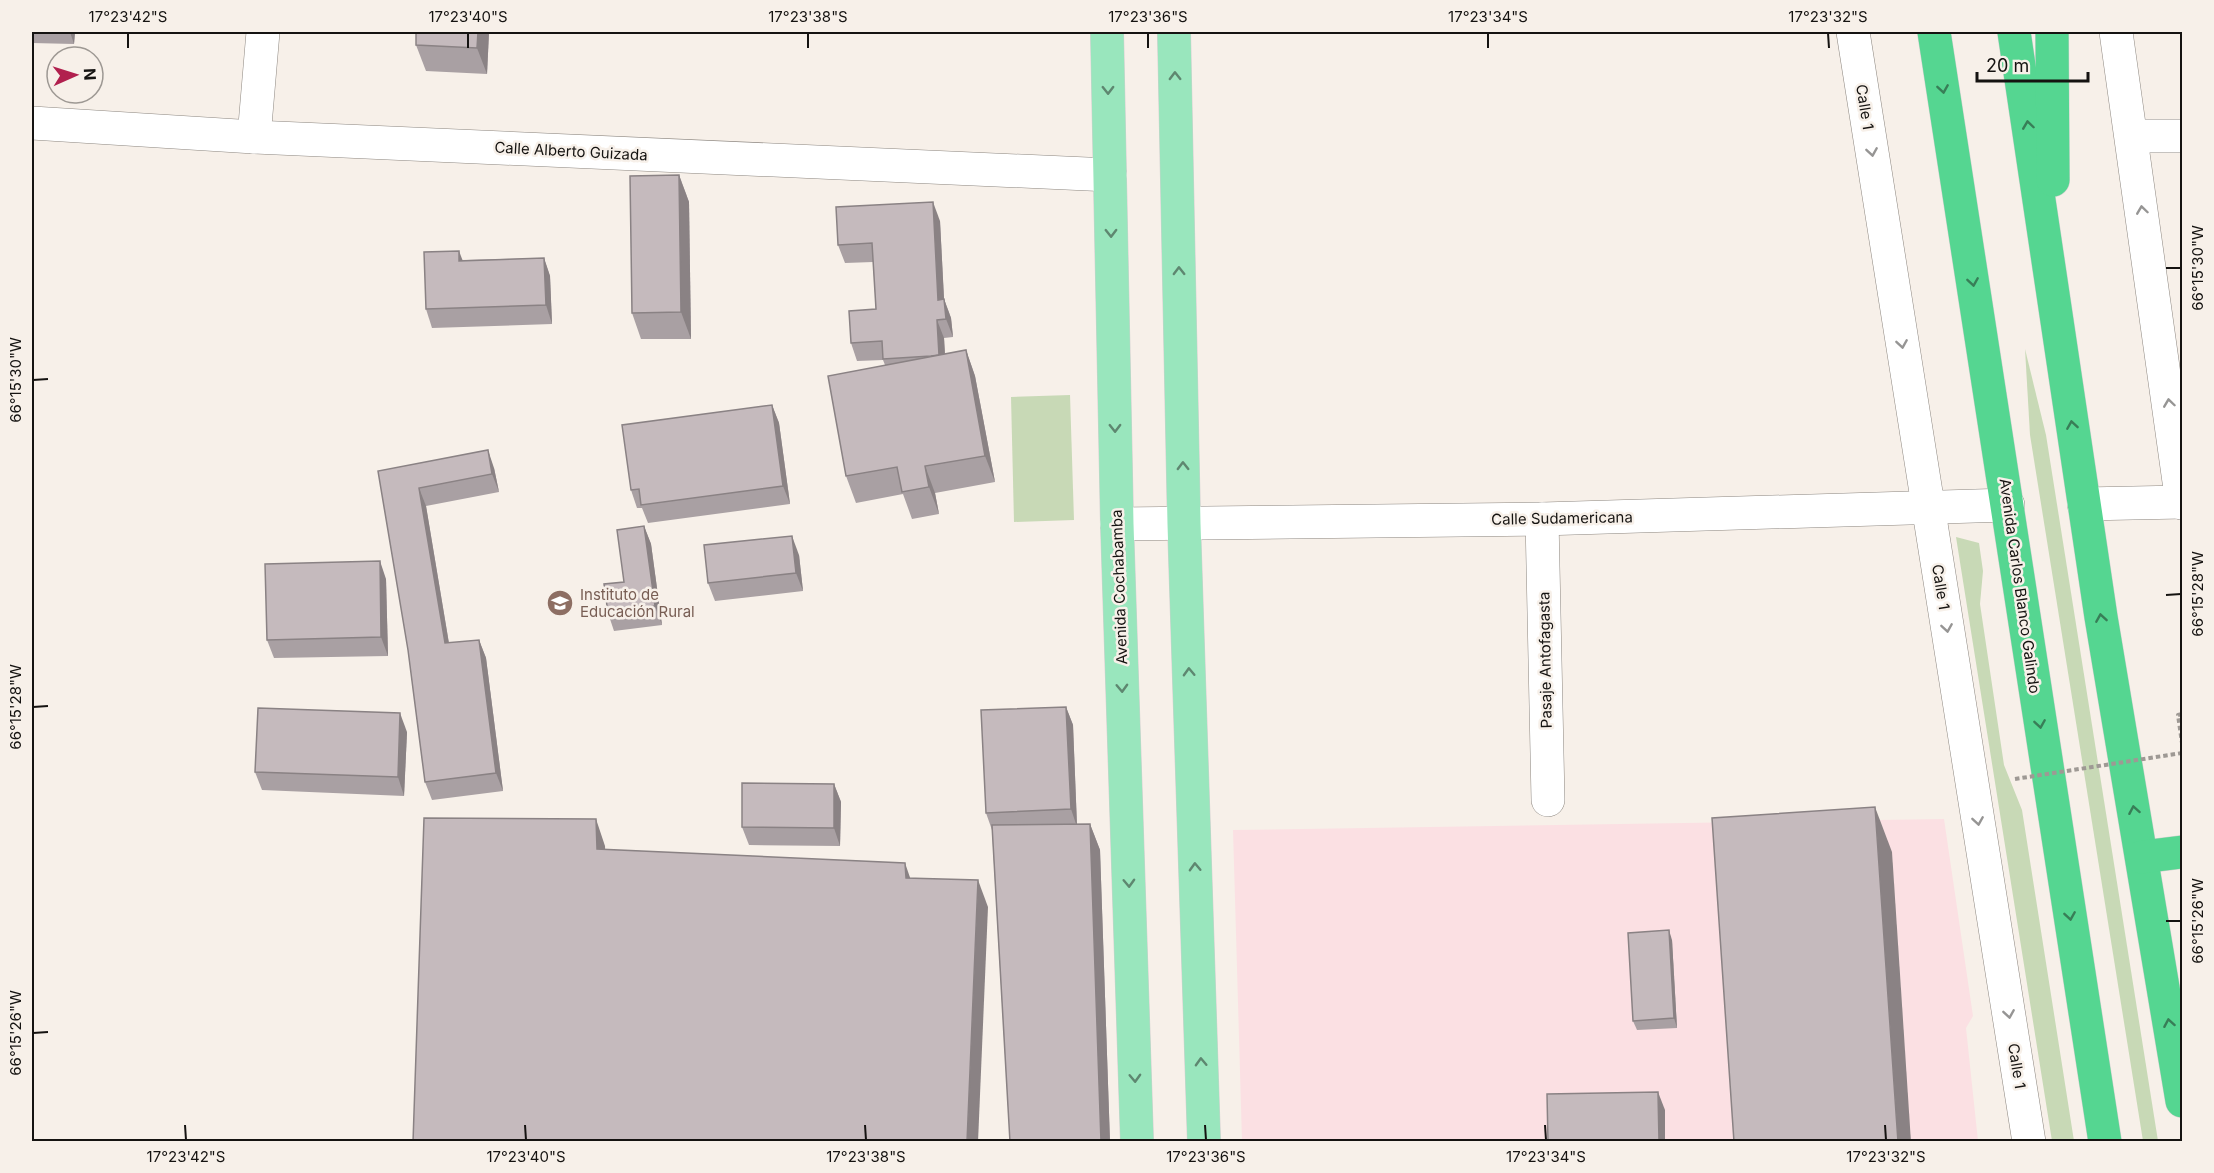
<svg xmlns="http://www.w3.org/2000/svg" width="2214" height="1173" font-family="Inter,sans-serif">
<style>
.medical{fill:#fbe0e3}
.green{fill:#c8d9b6}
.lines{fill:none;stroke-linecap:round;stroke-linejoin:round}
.minor-casing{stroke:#8d8780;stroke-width:34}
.major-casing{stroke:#d0d0cf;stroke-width:34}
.highway-casing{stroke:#d0d0cf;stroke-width:34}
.path{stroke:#9e9994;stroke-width:4;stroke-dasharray:4.5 3;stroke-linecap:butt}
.minor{stroke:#fff;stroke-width:33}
.major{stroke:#99e6bd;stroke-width:33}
.highway{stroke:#55d691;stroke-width:33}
.path-bridge{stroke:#9e9994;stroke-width:4;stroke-dasharray:4.5 3;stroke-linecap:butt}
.wall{fill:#a9a0a3}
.shaded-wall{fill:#8a8284}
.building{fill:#c5babd;stroke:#8a8284;stroke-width:1.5}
.oneway{stroke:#5e8770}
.oneway2{stroke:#387e57}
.oneway3{stroke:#969594}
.ticks{fill:none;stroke:#151311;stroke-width:2}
.labels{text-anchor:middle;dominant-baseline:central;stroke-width:5;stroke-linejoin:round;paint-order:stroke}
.street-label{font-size:15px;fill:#151311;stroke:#f7f0e9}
.education-label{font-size:15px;fill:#785e54;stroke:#f7f0e9;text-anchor:start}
.neatline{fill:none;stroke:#151311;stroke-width:2}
.ticks-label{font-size:15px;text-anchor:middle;fill:#151311}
</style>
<rect width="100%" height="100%" fill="#f7f0e9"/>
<polygon class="medical" points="1944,819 1973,1016 1966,1028 1978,1141 1242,1141 1233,830"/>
<g class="green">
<polygon points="2025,349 2046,435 2158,1141 2143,1141 2030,435"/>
<polygon points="1070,395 1074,520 1014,522 1011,397"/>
<polygon points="1956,537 1979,543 1983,571 1980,604 2004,765 2022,810 2074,1141 2052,1141"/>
</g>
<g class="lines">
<defs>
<g id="minor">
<polyline points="1853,32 2029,1142"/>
<polyline points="2116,32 2182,503"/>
<polyline points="32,123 254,137 1110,175"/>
<polyline points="2132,136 2182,136"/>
<polyline points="254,137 263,32"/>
<polyline points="2084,504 2182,502"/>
<polyline points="1542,519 1548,800"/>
<polyline points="1117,524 1542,519 2008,505"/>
</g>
<g id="major">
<polyline points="1107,32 1117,524 1137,1142"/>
<polyline points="1174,32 1184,524 1204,1142"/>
</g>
<g id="highway">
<polyline points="1934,32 2105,1142"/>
<polyline points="2014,32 2101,617 2182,1101"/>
<polyline points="2052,32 2053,180"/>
<polyline points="2142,857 2182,852"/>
</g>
</defs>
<use href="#minor" class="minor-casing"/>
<use href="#major" class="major-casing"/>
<use href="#highway" class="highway-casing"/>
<polyline class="path" points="2182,714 2178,715 2182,743"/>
<use href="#minor" class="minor"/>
<use href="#major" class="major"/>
<use href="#highway" class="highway"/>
<polyline class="path-bridge" points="2015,779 2182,753"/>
</g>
<g class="wall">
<polygon points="32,32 75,32 74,44 32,43"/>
<polygon points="489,32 487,74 426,71 416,45"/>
<polygon points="679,175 689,202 691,339 641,339 632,313"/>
<polygon points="940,221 944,299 951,318 953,337 944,338 945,354 966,350 975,376 995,482 935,493 939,514 912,519 903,494 856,503 846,476 885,365 883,360 857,361 851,343 876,309 873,262 845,263 838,245"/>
<polygon points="544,258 550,276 552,324 432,328 426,309 462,260"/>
<polygon points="772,405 779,423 790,504 648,523 642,508 637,508 631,490"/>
<polygon points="494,468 499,492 426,506 449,643 479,640 486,658 503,791 432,800 425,782 408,650 378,471"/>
<polygon points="644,526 651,544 662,625 614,631 608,613 624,582"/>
<polygon points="799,555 803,591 715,601 708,583"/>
<polygon points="386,579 388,656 274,658 267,640"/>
<polygon points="1066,707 1073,725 1077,824 1090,824 1100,850 1110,1142 1010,1142 992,830 986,813"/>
<polygon points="407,732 404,796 262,790 255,772"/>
<polygon points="834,784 841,802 840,846 749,845 742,827"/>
<polygon points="1672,940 1677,1028 1637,1030 1633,1021"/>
</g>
<g class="shaded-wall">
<polygon points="70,32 75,32 74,44"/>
<polygon points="478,32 489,32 487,74 477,48"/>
<polygon points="679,175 689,202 691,339 681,312"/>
<polygon points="933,202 940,221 945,318 938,300"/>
<polygon points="459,251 466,269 459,261"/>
<polygon points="544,258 550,276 552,324 546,305"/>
<polygon points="944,299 951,318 953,337 946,319"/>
<polygon points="937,320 944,338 946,374 939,356"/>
<polygon points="966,350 975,376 995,482 985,456"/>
<polygon points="772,405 779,423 790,504 783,486"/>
<polygon points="488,450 494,468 499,492 492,474"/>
<polygon points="925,466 935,493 939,514 929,487"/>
<polygon points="419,488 426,506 452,662 445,643"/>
<polygon points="644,526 651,544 662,625 655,606"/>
<polygon points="792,536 799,555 803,591 796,573"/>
<polygon points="380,561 386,579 388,656 381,637"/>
<polygon points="479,640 486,658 503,791 496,773"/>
<polygon points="1066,707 1073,725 1077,827 1071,809"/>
<polygon points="400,713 407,732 404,796 398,777"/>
<polygon points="834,784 841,802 840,846 834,828"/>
<polygon points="1875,807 1892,852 1911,1142 1898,1142"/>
<polygon points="596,819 605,846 606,875 597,849"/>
<polygon points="1090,824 1100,850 1110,1142 1101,1142"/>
<polygon points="905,863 914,889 906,878"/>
<polygon points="978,880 988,907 978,1142 967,1142"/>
<polygon points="1669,930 1672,940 1677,1028 1674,1018"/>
<polygon points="1658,1092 1665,1110 1665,1142 1659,1142"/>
</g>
<g class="building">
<polygon points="416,32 478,32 477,48 416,45"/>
<polygon points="679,175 681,312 632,313 630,176"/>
<polygon points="933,202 938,300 944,299 946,319 937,320 939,355 931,356 883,359 882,341 851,343 849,311 876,309 872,243 838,245 836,207"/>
<polygon points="459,251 459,261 544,258 546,305 426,309 424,252"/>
<polygon points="966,350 985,456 925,466 929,487 902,492 897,467 846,476 828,376"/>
<polygon points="772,405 783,486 641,505 639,489 631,490 622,425"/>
<polygon points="488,450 492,474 419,488 445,643 479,640 496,773 425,782 408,650 378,471"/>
<polygon points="644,526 655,606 608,613 604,584 624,582 617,530"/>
<polygon points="792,536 796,573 708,583 704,545"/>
<polygon points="380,561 381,637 267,640 265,564"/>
<polygon points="1066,707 1071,809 986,813 981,710"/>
<polygon points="258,708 400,713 398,777 255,772"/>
<polygon points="742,783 834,784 834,828 742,827"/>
<polygon points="1875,807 1898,1142 1734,1142 1712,818"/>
<polygon points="424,818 596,819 597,849 905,863 906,878 978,880 967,1142 413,1142"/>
<polygon points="1090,824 1101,1142 1010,1142 992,825"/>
<polygon points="1669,930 1674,1018 1633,1021 1628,933"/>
<polygon points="1658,1092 1659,1142 1548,1142 1547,1094"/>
</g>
<defs><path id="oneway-chevron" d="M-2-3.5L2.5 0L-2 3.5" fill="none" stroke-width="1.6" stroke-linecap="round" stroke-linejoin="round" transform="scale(1.5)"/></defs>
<g class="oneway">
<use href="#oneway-chevron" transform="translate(1175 76) rotate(-91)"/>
<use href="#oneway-chevron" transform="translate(1108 90) rotate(89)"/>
<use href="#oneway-chevron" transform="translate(1111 233) rotate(89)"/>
<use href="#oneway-chevron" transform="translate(1179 271) rotate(-91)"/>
<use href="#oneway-chevron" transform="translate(1115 428) rotate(89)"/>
<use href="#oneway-chevron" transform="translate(1183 466) rotate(-91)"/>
<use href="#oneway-chevron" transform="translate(1189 672) rotate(-92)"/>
<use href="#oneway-chevron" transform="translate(1122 688) rotate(88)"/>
<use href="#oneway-chevron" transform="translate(1195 867) rotate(-92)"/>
<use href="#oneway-chevron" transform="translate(1129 883) rotate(88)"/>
<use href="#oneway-chevron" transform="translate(1201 1062) rotate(-92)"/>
<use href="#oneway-chevron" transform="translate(1135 1078) rotate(88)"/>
</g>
<g class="oneway2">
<use href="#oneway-chevron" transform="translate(1943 89) rotate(81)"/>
<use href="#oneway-chevron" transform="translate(2028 125) rotate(-98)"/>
<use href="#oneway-chevron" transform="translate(1973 282) rotate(81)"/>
<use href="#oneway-chevron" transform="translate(2072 425) rotate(-99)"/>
<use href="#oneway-chevron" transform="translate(2101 618) rotate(-99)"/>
<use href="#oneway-chevron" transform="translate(2040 724) rotate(81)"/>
<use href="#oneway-chevron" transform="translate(2134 810) rotate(-100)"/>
<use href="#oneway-chevron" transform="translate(2070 916) rotate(81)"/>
<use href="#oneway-chevron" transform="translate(2169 1023) rotate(-100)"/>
</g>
<g class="oneway3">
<use href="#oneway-chevron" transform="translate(1872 152) rotate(81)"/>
<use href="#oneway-chevron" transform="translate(2142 210) rotate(-98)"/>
<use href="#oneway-chevron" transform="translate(1902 344) rotate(81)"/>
<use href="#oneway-chevron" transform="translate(2169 403) rotate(-98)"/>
<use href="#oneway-chevron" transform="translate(1947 628) rotate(81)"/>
<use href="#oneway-chevron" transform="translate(1978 821) rotate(81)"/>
<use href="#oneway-chevron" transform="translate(2009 1014) rotate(81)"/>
</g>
<path class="ticks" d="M 128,33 L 128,48M 468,33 L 468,48M 808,33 L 808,48M 1148,33 L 1148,48M 1488,33 L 1488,48M 1828,33 L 1829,48M 2166,268 L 2181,268M 33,380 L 48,379M 2166,595 L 2181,594M 33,707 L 48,706M 2166,921 L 2181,921M 33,1033 L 48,1032M 185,1125 L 186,1140M 525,1125 L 526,1140M 865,1125 L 866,1140M 1205,1125 L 1206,1140M 1545,1125 L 1546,1140M 1885,1125 L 1886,1140"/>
<defs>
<symbol id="university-disc" viewBox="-11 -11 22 22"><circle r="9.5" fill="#8d6e63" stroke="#f7f0e9"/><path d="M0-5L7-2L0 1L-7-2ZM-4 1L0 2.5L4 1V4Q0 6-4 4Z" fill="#fff"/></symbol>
</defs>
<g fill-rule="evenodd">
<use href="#university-disc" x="545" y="588" width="30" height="30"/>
</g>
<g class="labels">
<g class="street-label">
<text transform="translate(1865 107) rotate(81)">Calle 1</text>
<text transform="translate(571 151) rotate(3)">Calle Alberto Guizada</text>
<text transform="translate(1562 518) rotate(-1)">Calle Sudamericana</text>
<text transform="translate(2020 586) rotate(82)">Avenida Carlos Blanco Galindo</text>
<text transform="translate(1119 587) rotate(-92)">Avenida Cochabamba</text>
<text transform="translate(1941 587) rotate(81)">Calle 1</text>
<text transform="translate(1545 660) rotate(-91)">Pasaje Antofagasta</text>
<text transform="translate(2017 1066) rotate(81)">Calle 1</text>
</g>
<g class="education-label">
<text x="580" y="594">Instituto de<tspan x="580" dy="17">Educación Rural</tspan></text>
</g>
</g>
<rect width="2214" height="1173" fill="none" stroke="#f7f0e9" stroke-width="66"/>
<g transform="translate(75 75) rotate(87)"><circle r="28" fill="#f7f0e9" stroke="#9d9893" stroke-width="1.5"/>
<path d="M0-4.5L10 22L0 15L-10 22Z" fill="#b1204e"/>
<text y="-9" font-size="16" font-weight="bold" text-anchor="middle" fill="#151311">N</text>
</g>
<path d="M1977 72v9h111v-9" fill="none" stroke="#151311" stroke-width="3"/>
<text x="1986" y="72" font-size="18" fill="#151311" stroke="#f7f0e9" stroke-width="4.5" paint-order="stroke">20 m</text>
<rect x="33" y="33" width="2148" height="1107" class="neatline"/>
<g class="ticks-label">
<text x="128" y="22">17°23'42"S</text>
<text x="468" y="22">17°23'40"S</text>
<text x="808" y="22">17°23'38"S</text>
<text x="1148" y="22">17°23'36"S</text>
<text x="1488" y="22">17°23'34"S</text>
<text x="1828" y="22">17°23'32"S</text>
<text transform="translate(2198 268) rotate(-90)" y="5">66°15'30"W</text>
<text transform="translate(16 380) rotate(-90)" y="5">66°15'30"W</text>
<text transform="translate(2198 594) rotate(-90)" y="5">66°15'28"W</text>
<text transform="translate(16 707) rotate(-90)" y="5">66°15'28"W</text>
<text transform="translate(2198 921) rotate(-90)" y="5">66°15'26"W</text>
<text transform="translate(16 1033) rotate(-90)" y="5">66°15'26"W</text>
<text x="186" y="1162">17°23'42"S</text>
<text x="526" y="1162">17°23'40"S</text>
<text x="866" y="1162">17°23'38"S</text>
<text x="1206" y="1162">17°23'36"S</text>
<text x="1546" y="1162">17°23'34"S</text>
<text x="1886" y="1162">17°23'32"S</text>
</g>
</svg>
